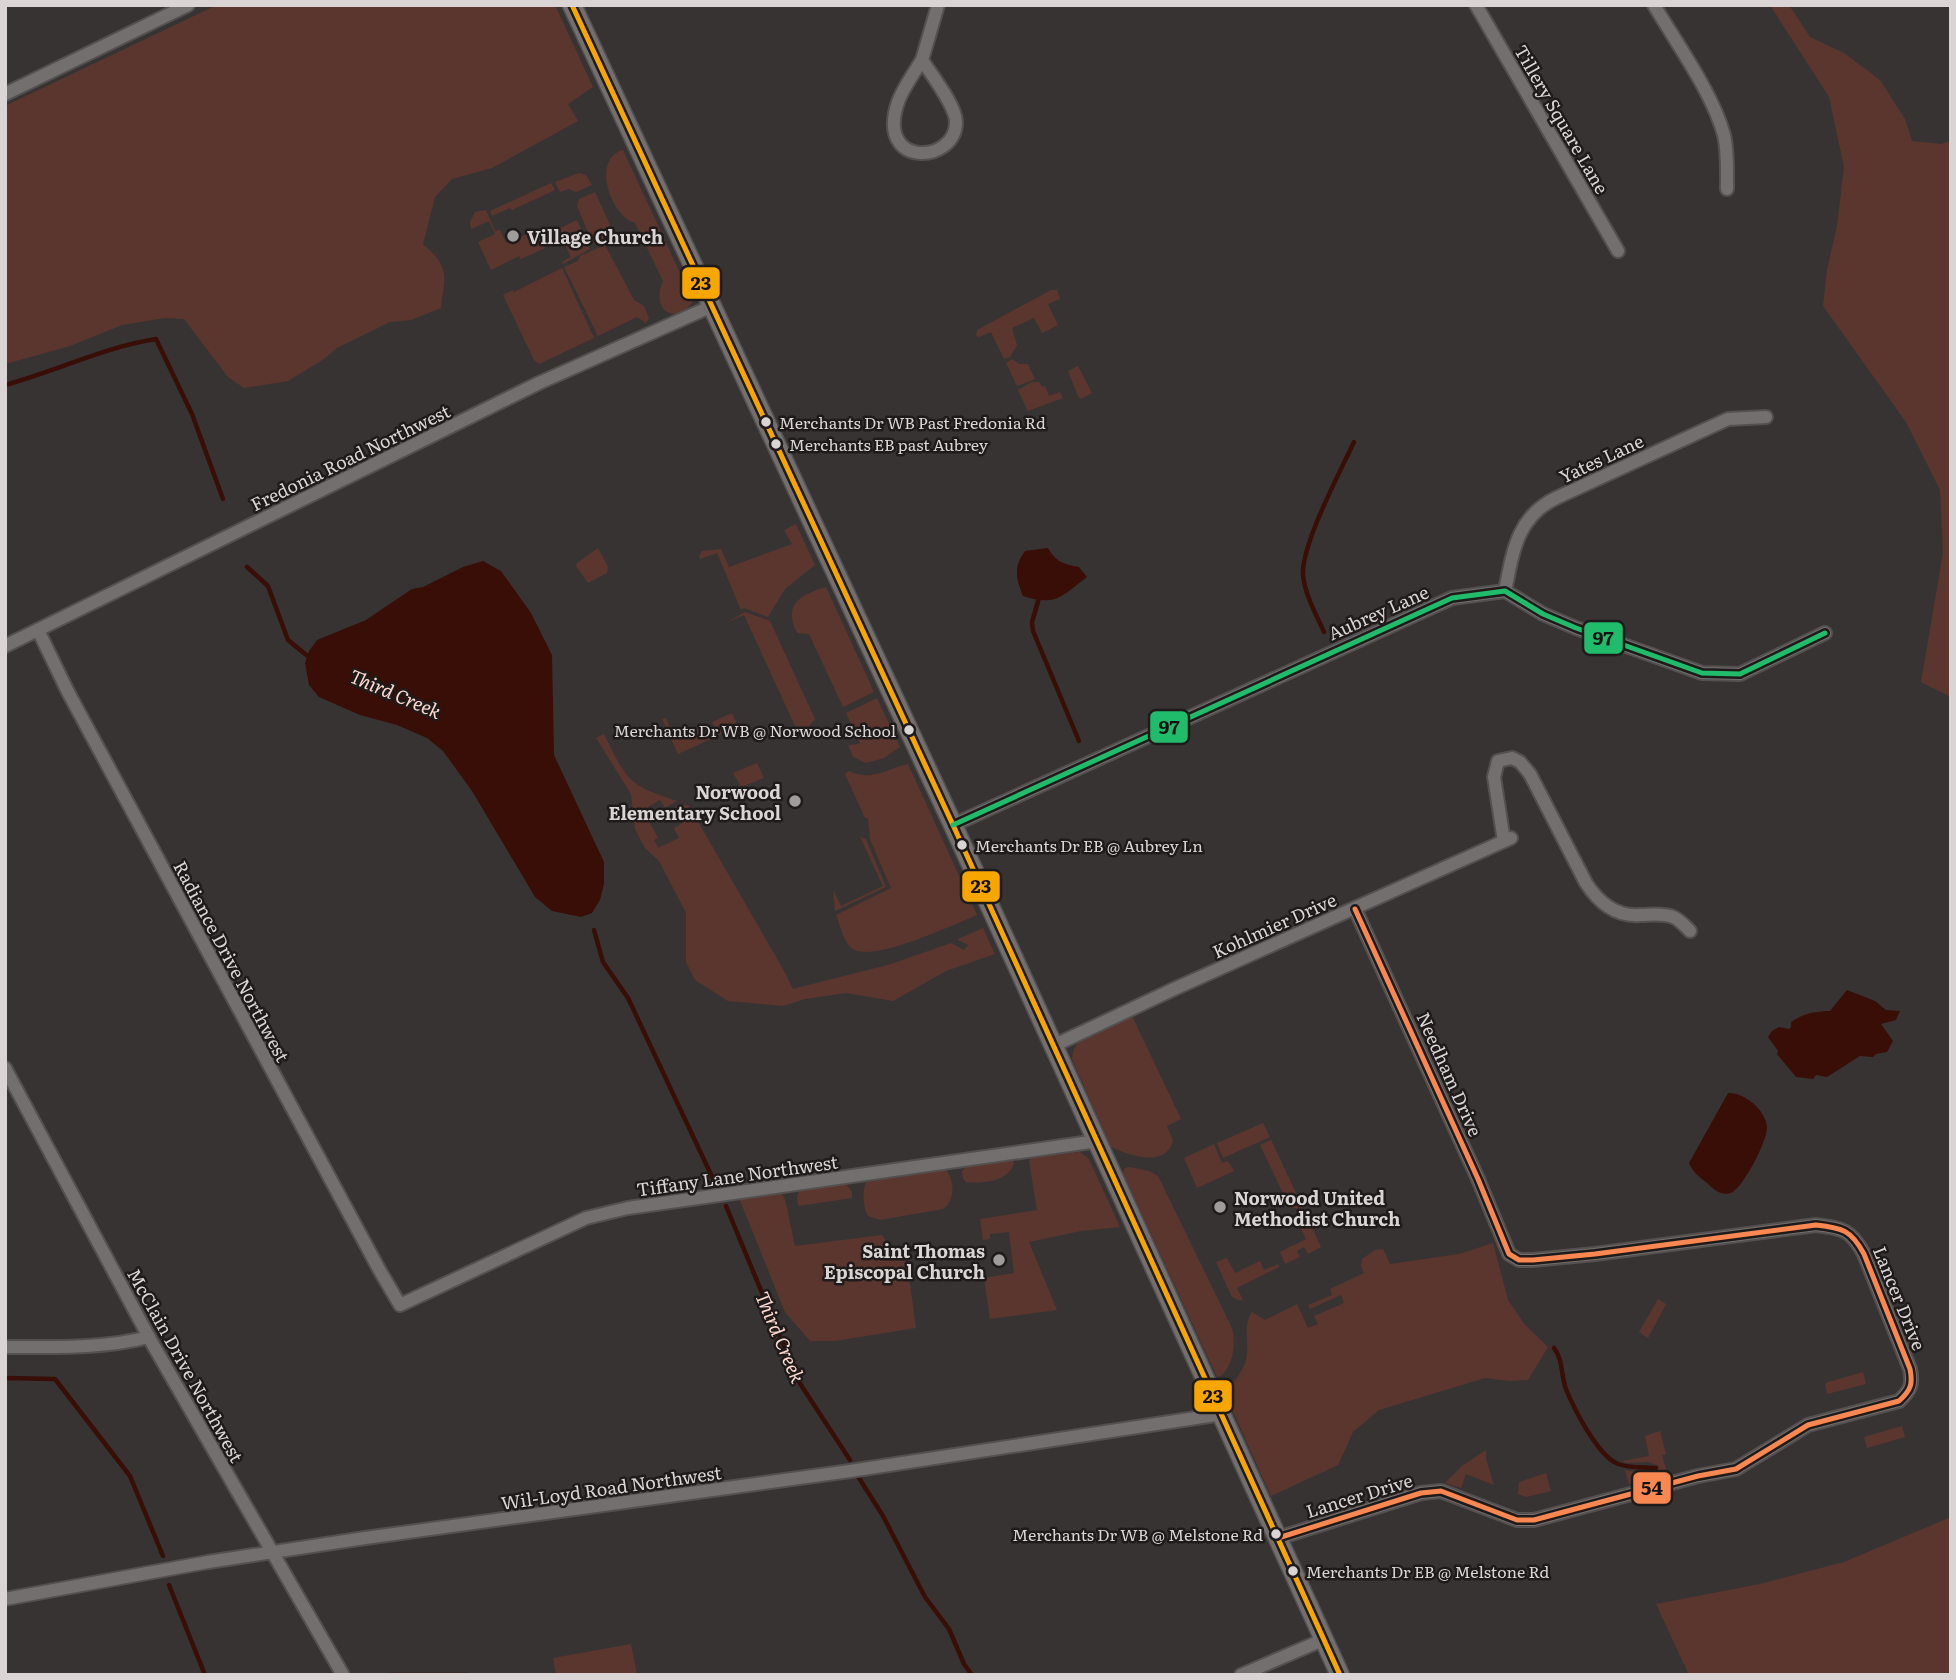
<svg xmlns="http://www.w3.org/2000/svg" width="1956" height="1680" font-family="Literata,serif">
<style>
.green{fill:#5b362e}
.water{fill:#380e07}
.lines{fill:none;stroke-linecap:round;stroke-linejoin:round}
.stream{stroke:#380e07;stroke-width:4.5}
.minor-casing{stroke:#545050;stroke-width:16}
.secondary-casing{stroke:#545050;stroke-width:21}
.minor{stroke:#726f6e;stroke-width:12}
.secondary{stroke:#726f6e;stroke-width:18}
.bus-1-casing{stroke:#1f1b1a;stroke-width:10}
.bus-2-casing{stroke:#1f1b1a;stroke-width:10}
.bus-3-casing{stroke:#1f1b1a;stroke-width:10}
.bus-1{stroke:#f7a600;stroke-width:5}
.bus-2{stroke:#f88751;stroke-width:5}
.bus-3{stroke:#20bc6c;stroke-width:5}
.poi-dot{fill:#a19c9c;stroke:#1f1b1a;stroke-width:2.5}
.bus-dot{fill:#dad5d4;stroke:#1f1b1a;stroke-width:2.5}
.labels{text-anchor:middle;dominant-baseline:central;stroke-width:5;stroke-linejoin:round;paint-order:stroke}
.bus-label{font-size:16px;fill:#dad5d4;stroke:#1f1b1a;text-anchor:start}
.street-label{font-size:18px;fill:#dad5d4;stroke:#1f1b1a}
.poi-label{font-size:18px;font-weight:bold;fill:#dad5d4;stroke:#1f1b1a;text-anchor:start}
.water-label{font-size:19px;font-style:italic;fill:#fdd9d0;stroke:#1f1b1a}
.line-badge{stroke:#1f1b1a;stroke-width:2.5}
.pale-badge-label{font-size:19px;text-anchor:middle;font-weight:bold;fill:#111}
</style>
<rect width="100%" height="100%" fill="#383333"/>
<g class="green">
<path d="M 217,5 L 555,5 L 593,87 L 568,104 L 578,121 L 492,168 L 452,179 L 435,197 L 423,244 C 450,267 445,275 441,308 L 411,320 L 390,322 L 337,348 L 324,359 L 288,381 L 244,388 L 228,377 L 184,319 L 165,318 L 122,325 L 70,346 L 5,364 L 5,106 Z"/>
<polygon points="1770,5 1789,5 1810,37 1844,53 1880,80 1905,119 1912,141 1941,144 1951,141 1951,697 1921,682 1943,553 1940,490 1906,422 1823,306 1827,270 1837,226 1844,167 1829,97"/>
<path d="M 623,150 L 693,301 C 676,326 650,311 663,281 L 635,223 C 612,218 590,159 623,150 Z"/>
<polygon points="579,173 586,175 592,185 576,192 569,189 560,192 555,182"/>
<polygon points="551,183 555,190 512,210 510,208 492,216 490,211 492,210"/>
<polygon points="595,192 610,225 602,240 593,244 577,206 579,199"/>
<polygon points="486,210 495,231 500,230 506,243 537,230 545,248 521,259 519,256 491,270 478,242 495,234 489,221 471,229 470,222 475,212"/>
<polygon points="577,220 590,249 563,264 562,262 571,257 563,240 554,243 550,233"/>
<polygon points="605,245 634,300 644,306 649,318 646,323 637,317 598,336 564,267 578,261 580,256"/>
<polygon points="562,268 594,338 539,364 534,360 503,295 513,290 514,292"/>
<polygon points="1051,290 1057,290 1060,299 1048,304 1058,325 1042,333 1034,318 1012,328 1017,345 1010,357 1004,359 991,332 979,337 976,336 977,330"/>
<polygon points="1012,359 1019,364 1028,364 1035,379 1017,386 1006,363"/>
<polygon points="1078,366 1092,393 1081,399 1078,396 1068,371"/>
<polygon points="1032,382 1039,382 1042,387 1045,386 1049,396 1060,392 1063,398 1028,411 1018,390"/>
<polygon points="796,524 815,565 785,589 768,617 744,608 741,610 717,553 700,559 699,557 702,551 721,549 729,567 792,544 784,530"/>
<polygon points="598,548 608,567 607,573 588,583 576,566 577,563"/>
<path d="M 826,587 L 874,692 L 843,707 L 809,634 L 797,633 C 783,604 800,595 826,587 Z"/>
<polygon points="745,612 770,621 815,719 806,730 795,726 744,615 726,623"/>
<polygon points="877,698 900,747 884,758 866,763 853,757 848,745 860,744 846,713"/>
<polygon points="732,713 738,726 719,735 712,722"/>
<polygon points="666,718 674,739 707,724 715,737 678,754 662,719"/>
<path d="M 604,734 C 627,780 627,785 677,801 L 665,808 L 660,800 L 638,813 L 643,823 L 649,821 L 658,838 L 654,840 L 658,848 L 679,838 L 674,828 L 684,822 L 676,807 L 682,804 L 689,806 L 783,969 L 793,989 L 891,964 L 951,943 L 964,950 L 968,945 L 958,940 L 958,939 L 983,928 L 995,954 L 946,971 L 893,1001 L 846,993 L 805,999 L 783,1006 L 728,1001 L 695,980 L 686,962 L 686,913 L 659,861 L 645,848 L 635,829 L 631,794 L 596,738 Z"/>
<polygon points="757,763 764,778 741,787 733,773"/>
<path d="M 908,764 L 977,915 C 955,924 872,963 853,949 C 844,943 840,925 836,915 L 891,888 L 870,839 L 868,818 L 865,818 L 845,774 L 849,771 C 871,782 886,769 908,764 Z"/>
<polygon points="860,837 866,839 886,887 835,911 833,890 841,906 883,886"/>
<path d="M 1132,1016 L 1181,1119 L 1167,1126 L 1173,1141 C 1165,1168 1131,1156 1111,1147 L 1072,1059 C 1073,1032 1112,1025 1132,1016 Z"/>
<polygon points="1263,1123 1270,1137 1223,1158 1217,1143"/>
<polygon points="1271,1140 1307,1216 1302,1219 1297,1208 1290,1208 1260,1145"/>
<polygon points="1214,1144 1222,1163 1228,1161 1234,1171 1197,1188 1184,1158"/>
<polygon points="1080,1152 1089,1159 1120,1227 1081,1231 1029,1242 1057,1310 990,1319 984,1278 1014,1273 1009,1232 990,1234 990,1239 983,1240 980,1219 1037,1210 1029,1161 1032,1158"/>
<path d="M 1012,1160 L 1014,1163 C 1009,1181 983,1184 966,1182 L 963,1178 L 962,1171 L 966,1167 Z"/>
<path d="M 1130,1167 L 1149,1171 L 1158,1176 L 1232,1328 C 1236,1345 1233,1365 1221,1376 L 1217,1377 L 1123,1173 L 1125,1168 Z"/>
<path d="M 946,1170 C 955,1181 955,1201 943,1209 L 880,1220 L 868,1216 C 863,1207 862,1191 866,1182 Z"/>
<polygon points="846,1184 852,1192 852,1198 798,1206 797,1196 800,1190"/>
<polygon points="781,1193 785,1199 795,1246 882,1235 898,1259 907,1262 916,1328 835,1341 810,1341 785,1312 739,1198"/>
<polygon points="1308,1219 1321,1247 1308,1254 1304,1247 1297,1251 1300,1257 1285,1264 1280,1252 1306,1239 1299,1224"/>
<path d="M 1493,1243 L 1508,1300 L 1525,1325 L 1548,1347 L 1528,1380 L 1510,1381 L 1485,1378 L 1379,1410 L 1353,1432 L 1338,1465 L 1271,1496 L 1228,1400 C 1228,1385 1242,1375 1246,1360 C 1250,1344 1242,1326 1252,1312 L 1265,1320 L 1297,1304 L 1308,1328 L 1318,1324 L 1314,1316 L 1344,1303 L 1341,1295 L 1310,1309 L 1308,1305 L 1332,1295 L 1330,1289 L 1364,1273 L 1361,1266 L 1362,1259 L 1375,1250 L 1383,1249 L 1390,1264 L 1459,1254 Z"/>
<polygon points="1227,1258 1235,1273 1260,1261 1264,1270 1278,1264 1279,1267 1237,1288 1243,1300 1238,1300 1232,1297 1216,1262"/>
<polygon points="1658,1299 1666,1304 1648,1338 1639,1332"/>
<polygon points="1863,1372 1866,1384 1827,1394 1825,1383"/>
<polygon points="1902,1426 1905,1437 1867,1448 1864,1437"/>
<polygon points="1660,1431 1666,1454 1662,1455 1667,1473 1629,1484 1625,1470 1649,1474 1657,1471 1659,1466 1649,1462 1625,1463 1623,1461 1649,1456 1645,1436"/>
<polygon points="1486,1450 1486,1459 1494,1485 1466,1474 1461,1488 1445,1483 1462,1466"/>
<polygon points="1546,1473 1551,1491 1526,1497 1518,1494 1519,1482"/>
<polygon points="1951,1517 1951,1675 1689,1675 1656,1604 1760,1584 1844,1562"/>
<polygon points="631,1644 637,1675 556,1675 553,1658"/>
</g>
<g class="water">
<path d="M 1048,548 C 1056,562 1063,564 1079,567 L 1087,577 C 1062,596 1056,607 1023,596 C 1016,579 1013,567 1025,551 Z"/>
<polygon points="483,561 501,571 531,613 552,655 554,755 604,862 604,884 600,900 592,913 581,917 552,911 535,897 472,791 443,751 427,738 397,725 360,715 319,697 309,685 305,663 309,651 317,640 366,620 412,589 423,587 463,567"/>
<path d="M 1847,990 L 1875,1001 L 1886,1010 L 1900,1011 L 1896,1020 L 1881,1024 L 1893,1041 L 1887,1052 L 1876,1054 L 1873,1057 L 1860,1056 L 1827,1077 L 1816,1075 L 1813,1079 L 1796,1077 L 1777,1054 L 1778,1051 L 1768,1037 L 1772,1031 L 1779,1027 L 1789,1029 L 1791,1027 L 1791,1022 C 1802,1014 1816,1011 1830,1011 Z"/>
<path d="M 1728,1093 C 1744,1092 1766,1110 1767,1127 C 1768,1140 1743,1188 1731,1193 C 1722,1196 1714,1190 1707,1183 C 1700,1178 1692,1171 1689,1163 Z"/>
</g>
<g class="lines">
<g class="stream">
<path d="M 5,385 C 57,371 104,347 156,339 L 192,414 L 223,499"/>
<polyline points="247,567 268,586 288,640 310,658"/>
<polyline points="1039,598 1032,622 1033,631 1079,741"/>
<path d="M 1324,632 C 1316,614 1305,595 1303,575 C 1301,545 1340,472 1354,442"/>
<polyline points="594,930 603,962 628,998 714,1181"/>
<polyline points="726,1206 799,1382 850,1460"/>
<path d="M 1554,1348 C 1563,1359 1561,1376 1566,1389 C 1574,1409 1598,1456 1618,1464 C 1629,1468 1644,1467 1656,1468"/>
<polyline points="5,1378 55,1379 130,1476 163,1556"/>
<polyline points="859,1478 883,1516 925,1597 949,1629 964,1664 972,1675"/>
<polyline points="169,1585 205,1675"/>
<polyline points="391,1675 467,1675"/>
</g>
<defs>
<g id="minor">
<polyline points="1476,5 1618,251"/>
<path d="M 1654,5 C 1677,44 1712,92 1724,135 C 1728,152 1727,171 1727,189"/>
<path d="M 922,60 C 931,74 956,106 956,122 C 956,164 875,169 898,102 C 903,88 914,73 922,60 Z"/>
<polyline points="922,60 938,5"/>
<polyline points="5,94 188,5"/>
<path d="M 1505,591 C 1513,551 1517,517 1556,498 L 1728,419 L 1766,417"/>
<polyline points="38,630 68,692 380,1271 400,1305 586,1218 628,1208 1097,1141"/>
<polyline points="5,646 539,383 712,306"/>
<polyline points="953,825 1452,598 1505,591 1543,614 1576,628 1702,673 1740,674 1825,633"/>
<path d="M 1504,841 L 1494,777 L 1498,761 L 1512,758 L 1520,762 L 1530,774 L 1586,883 C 1599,903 1616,917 1640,915 C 1651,915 1662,913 1673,917 C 1679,919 1685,926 1690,931"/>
<polyline points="1053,1046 1174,989 1511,838"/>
<polyline points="5,1068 152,1343 343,1675"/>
<path d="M 5,1347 C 54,1347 102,1349 149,1337"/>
<path d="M 1278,1538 L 1421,1493 L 1441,1491 L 1517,1520 L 1534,1520 L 1698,1476 L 1736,1469 L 1808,1425 L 1899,1401 C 1911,1390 1913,1384 1910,1369 L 1864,1254 C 1851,1230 1843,1228 1816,1225 L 1595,1254 L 1533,1260 L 1519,1260 L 1509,1254 L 1478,1179 L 1355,909"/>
<polyline points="5,1599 208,1562 365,1538 850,1471 1222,1414"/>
<polyline points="1241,1675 1325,1639"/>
</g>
<polyline id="secondary" points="572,5 953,825 1340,1675"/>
</defs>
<use href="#minor" class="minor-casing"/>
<use href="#secondary" class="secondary-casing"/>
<use href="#minor" class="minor"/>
<use href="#secondary" class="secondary"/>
<defs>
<polyline id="bus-1" points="572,5 953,825 1340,1675"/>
<path id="bus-2" d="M 1278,1538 L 1421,1493 L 1441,1491 L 1517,1520 L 1534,1520 L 1698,1476 L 1736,1469 L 1808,1425 L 1899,1401 C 1911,1390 1913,1384 1910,1369 L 1864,1254 C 1851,1230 1843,1228 1816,1225 L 1595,1254 L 1533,1260 L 1519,1260 L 1509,1254 L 1478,1179 L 1355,909"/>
<polyline id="bus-3" points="953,825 1452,598 1505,591 1543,614 1576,628 1702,673 1740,674 1825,633"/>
</defs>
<use href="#bus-1" class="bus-1-casing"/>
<use href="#bus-2" class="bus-2-casing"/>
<use href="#bus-3" class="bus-3-casing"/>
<use href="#bus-1" class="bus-1"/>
<use href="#bus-2" class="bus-2"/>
<use href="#bus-3" class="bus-3"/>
</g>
<g class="poi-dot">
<circle cx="513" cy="236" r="7"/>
<circle cx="795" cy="801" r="7"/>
<circle cx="1220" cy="1207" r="7"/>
<circle cx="999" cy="1260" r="7"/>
</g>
<g class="bus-dot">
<circle cx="766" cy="422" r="6"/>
<circle cx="776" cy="444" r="6"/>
<circle cx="909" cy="730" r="6"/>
<circle cx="962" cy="845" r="6"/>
<circle cx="1276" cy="1534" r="6"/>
<circle cx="1293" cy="1571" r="6"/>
</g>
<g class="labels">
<g class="bus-label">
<text x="779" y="422">Merchants Dr WB Past Fredonia Rd</text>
<text x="789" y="444">Merchants EB past Aubrey</text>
<text x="896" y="730" text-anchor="end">Merchants Dr WB @ Norwood School</text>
<text x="975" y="845">Merchants Dr EB @ Aubrey Ln</text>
<text x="1263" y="1534" text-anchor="end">Merchants Dr WB @ Melstone Rd</text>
<text x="1306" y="1571">Merchants Dr EB @ Melstone Rd</text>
</g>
<g class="street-label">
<text transform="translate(1562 119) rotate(60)">Tillery Square Lane</text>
<text transform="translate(350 457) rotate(-26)">Fredonia Road Northwest</text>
<text transform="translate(1601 458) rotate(-25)">Yates Lane</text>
<text transform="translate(1378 612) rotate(-24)">Aubrey Lane</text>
<text transform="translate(1274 925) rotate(-24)">Kohlmier Drive</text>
<text transform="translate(232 961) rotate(62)">Radiance Drive Northwest</text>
<text transform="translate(1450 1074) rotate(66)">Needham Drive</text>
<text transform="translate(737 1175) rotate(-8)">Tiffany Lane Northwest</text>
<text transform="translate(1900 1298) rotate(68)">Lancer Drive</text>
<text transform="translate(186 1365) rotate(61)">McClain Drive Northwest</text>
<text transform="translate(611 1487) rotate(-8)">Wil-Loyd Road Northwest</text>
<text transform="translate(1359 1495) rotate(-17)">Lancer Drive</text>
</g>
<g class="poi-label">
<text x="527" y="236">Village Church</text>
<text x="781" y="791" text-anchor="end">Norwood<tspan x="781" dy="21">Elementary School</tspan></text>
<text x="1234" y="1197">Norwood United<tspan x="1234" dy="21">Methodist Church</tspan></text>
<text x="985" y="1250" text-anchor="end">Saint Thomas<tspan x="985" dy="21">Episcopal Church</tspan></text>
</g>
<g class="water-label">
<text transform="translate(396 693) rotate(23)">Third Creek</text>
<text transform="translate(781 1337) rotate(67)">Third Creek</text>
</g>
</g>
<g class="line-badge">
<rect x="681" y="266" width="40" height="34" rx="7" fill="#f7a600"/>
<rect x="1583" y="621" width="41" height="34" rx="7" fill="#20bc6c"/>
<rect x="1149" y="710" width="40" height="34" rx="7" fill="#20bc6c"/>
<rect x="961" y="870" width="40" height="33" rx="7" fill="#f7a600"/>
<rect x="1193" y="1379" width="40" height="34" rx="7" fill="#f7a600"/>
<rect x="1632" y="1471" width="40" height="34" rx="7" fill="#f88751"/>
</g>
<g class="pale-badge-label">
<text x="701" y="290">23</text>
<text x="1603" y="645">97</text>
<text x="1169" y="734">97</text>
<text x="981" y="893">23</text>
<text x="1213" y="1403">23</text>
<text x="1652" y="1495">54</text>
</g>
<rect width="1956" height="1680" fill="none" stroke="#dad5d4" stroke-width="14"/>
</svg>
